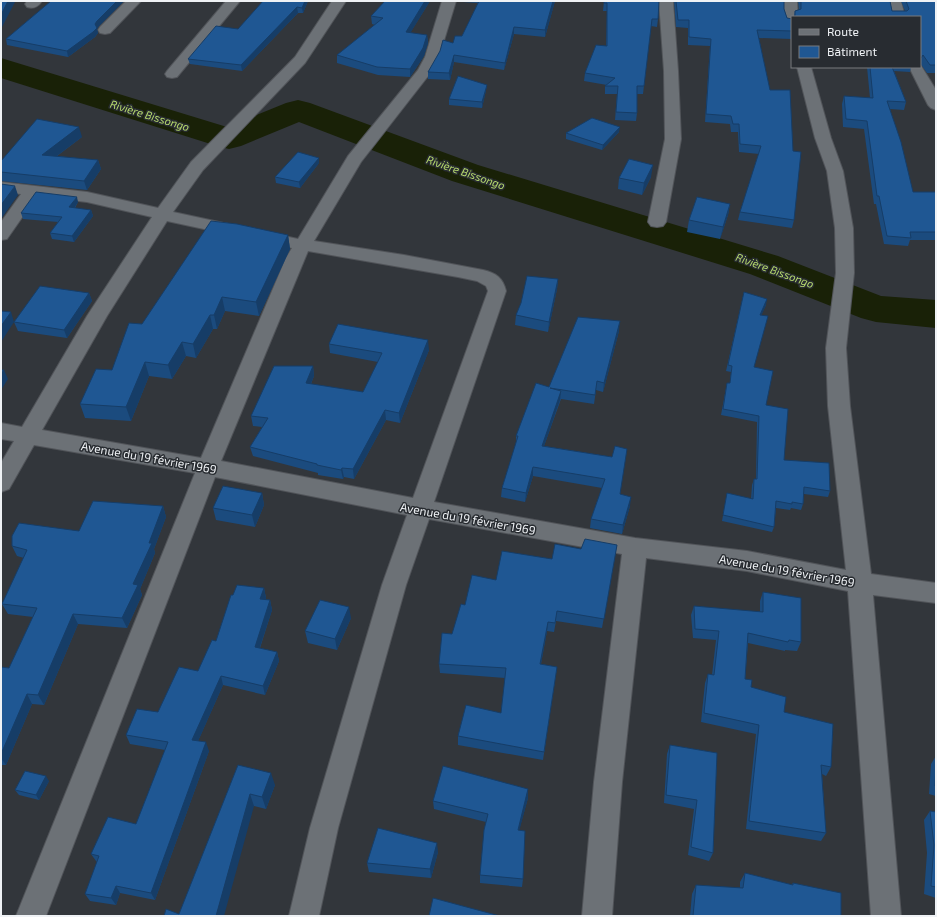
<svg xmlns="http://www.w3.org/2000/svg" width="937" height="917" font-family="'Exo 2',sans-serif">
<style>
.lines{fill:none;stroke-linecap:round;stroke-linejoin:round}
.river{fill:#192107;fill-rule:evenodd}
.minor-casing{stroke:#515459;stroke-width:2}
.minor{fill:#6c7176;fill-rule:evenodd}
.wall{fill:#1b4b7e}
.shaded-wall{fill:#163d67}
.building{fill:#1f5793;stroke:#163d67}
.labels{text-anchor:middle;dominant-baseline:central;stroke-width:3;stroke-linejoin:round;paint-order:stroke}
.far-water-label{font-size:11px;font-style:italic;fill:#b7db6d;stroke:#282c31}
.street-label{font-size:12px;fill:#eff2f5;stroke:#282c31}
</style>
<rect width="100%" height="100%" fill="#32363b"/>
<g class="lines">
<polygon class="river" points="1,58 227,127 286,103 298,100 310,103 478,165 778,256 881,296 936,300 936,328 876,322 861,318 750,274 452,181 299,122 241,146 229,149 217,146 1,78"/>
<defs>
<g id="minor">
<path d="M 27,1 L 42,1 C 38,7 34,9 27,7 L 25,4 Z"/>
<polygon points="126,1 141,1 110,33 105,34 100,33 98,30 100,27"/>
<polygon points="226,1 240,1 177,77 172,78 167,77 165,74 167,71"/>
<path d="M 332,1 L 346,1 L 305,63 L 203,170 L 173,212 L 298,239 L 348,156 L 418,70 L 425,57 L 442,1 L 456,1 L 439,57 L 432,71 L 361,162 L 314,241 L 404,255 L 483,270 C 496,273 503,278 506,291 L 434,502 L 635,538 L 747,551 L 846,570 L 828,406 L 826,348 L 836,273 L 835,228 L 827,171 L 815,138 L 797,67 L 811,67 L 831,138 L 843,171 L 853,228 L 854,273 L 846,348 L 850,406 L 871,574 L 936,583 L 936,603 L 873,595 L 901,916 L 871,916 L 848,591 L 747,571 L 646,558 L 622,782 L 612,916 L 582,916 L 594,782 L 622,554 L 429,519 L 406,585 L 338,828 L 319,916 L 289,916 L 310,828 L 382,585 L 407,515 L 215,477 L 46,916 L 16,916 L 195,473 L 34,445 L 9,489 L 1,492 L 1,463 L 14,441 L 1,439 L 1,423 L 22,427 L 87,316 L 152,217 L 87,202 L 37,196 L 7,239 L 1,240 L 1,222 L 21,194 L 1,192 L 1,182 L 87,192 L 158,208 L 191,162 L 295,57 ZM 167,221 L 292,248 L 286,258 L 201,458 L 42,430 L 107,316 ZM 308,251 L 458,277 L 477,281 L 486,286 L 488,291 L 413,498 L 221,461 Z"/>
<polygon points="659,1 673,1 678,71 681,139 666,222 663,226 657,227 651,226 648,222 665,139 664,71"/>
<path d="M 783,1 L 797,1 L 798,17 L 792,17 L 792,26 L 787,25 C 782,18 783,9 783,1 Z"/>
<polygon points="887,1 901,1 905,17 891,17"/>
<polygon points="920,64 936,90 936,110 931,108 928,105 909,67 920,67"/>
</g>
</defs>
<use href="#minor" class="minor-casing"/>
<use href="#minor" class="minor"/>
</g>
<g class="wall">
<polygon points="51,1 124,1 99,26 97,29 98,33 95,37 68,57 7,45 6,39"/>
<polygon points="308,1 303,13 298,13 242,71 190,64 188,59 238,29"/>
<polygon points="430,1 410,33 427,35 428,43 424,56 410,77 378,75 337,63 337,55 375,25 372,24 371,16"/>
<polygon points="463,1 555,1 545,37 514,34 504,70 454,62 450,80 428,79 428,72 453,43 462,36 478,3 463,2"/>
<polygon points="604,1 659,1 658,19 657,27 651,26 643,94 637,94 637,113 636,121 615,120 617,94 605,94 605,86 607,85 584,81 585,73 606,46 607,11 603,11"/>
<polygon points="674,1 784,1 784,9 787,18 792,19 792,39 759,38 794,220 792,228 738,220 740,212 759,154 739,152 738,132 731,132 730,124 705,122 710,46 688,45 688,28 676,27"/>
<polygon points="798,1 890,1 892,11 905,11 901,1 936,1 936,73 927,73 920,63 920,17 794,17 795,11 799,10"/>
<polygon points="867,67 911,67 910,72 894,71 906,102 904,110 890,109 913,192 936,192 936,240 910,240 908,246 884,244 876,204 874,204 864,129 843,127 842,104 844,96 870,98"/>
<polygon points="487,85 486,90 482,108 449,105 449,99"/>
<polygon points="619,132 602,150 566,139 566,133"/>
<polygon points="82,137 57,156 98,160 101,169 87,190 1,181 1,161"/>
<polygon points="319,163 300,188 276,183 275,177"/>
<polygon points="651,177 642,195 618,189 619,178"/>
<polygon points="78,202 75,208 91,210 93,216 74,242 52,239 50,233 58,222 23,219 21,213"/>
<polygon points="730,204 728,215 720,239 687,232 689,220"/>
<polygon points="288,235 290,249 259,316 225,311 217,329 213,329 196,358 186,356 172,379 149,376 131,421 85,418 80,404 112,370 142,324"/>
<polygon points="558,279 557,289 548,332 515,325 516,315"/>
<polygon points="744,292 766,305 761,315 754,367 784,460 830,491 828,497 804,494 803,504 801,510 791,508 790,510 776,508 774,527 772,532 722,521 727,493 751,499 752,485 754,479 756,479 757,422 721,415 727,383 730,383 731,372 726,371"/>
<polygon points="89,293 92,301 67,338 18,331 14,322"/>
<polygon points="619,331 603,392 596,390 594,404 561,399 544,446 612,457 620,494 630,506 622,534 590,528 591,519 602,488 533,476 525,502 501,497 502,488 516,444 516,436 549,387"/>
<polygon points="329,344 429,350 400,423 386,420 354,479 344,477 343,479 318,475 318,473 253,456 250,447 262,427 253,426 251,416 313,366 314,376 311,384 363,392 378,362 330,353"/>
<polygon points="262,493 264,505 255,527 216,520 213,508"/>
<polygon points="163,506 166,517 154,549 155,553 140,589 142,595 127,628 78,624 44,705 32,704 6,765 1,765 1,667 9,668 33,617 8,614 2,604 24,558 17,556 12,546 79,531"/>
<polygon points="617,545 602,628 556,621 554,632 547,631 541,664 557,667 543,760 458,745 458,736 501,713 505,678 440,673 439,664 452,634 465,605 552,559 581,549"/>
<polygon points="264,588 266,598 265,600 270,600 272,610 260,648 277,652 279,661 265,695 223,685 198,741 209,751 155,900 120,893 116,905 90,901 85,894 97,862 96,861 91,854 136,824 165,750 130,744 126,735 158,712 198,671 216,641"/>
<polygon points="763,592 801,642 797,651 785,650 785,651 748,643 745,679 751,687 784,712 831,767 826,776 822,774 826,833 821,841 746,829 756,734 701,722 705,683 708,674 712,675 716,640 693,638 691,615 694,606 760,612 760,601"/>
<polygon points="351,618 337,650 308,643 305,631"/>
<polygon points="670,745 717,753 713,853 709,861 688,855 694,809 664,803 667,754"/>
<polygon points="936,756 936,796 929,794 931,764"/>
<polygon points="238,765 275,785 266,809 254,806 179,914"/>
<polygon points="49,781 39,800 19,795 15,790"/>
<polygon points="528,798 519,830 523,879 522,887 480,883 480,875 486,822 434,809 433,801"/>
<polygon points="930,811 936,812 936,898 924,894 927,853 924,820"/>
<polygon points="438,852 431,878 369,872 367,863"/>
<polygon points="745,873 791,885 793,883 841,916 690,916 692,894 696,885 740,888 740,882"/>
</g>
<g class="shaded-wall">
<polygon points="8,1 14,1 15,2 1,29 1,15"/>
<polygon points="117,1 124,1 99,26 97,29 98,33 95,37 68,57 67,51 95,24 97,21"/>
<polygon points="305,1 308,1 303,13 302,8"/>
<polygon points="425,1 430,1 406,40 406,32"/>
<polygon points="553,1 555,1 545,37 545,30"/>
<polygon points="297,7 298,13 242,71 241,65"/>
<polygon points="514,27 514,34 504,70 505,63"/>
<polygon points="427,35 428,43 424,56 410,77 410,69"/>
<polygon points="454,55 454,62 450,80 449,73"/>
<polygon points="487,85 486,90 482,108 482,102"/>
<polygon points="79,127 82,137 46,164 42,155"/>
<polygon points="620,127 619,132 602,150 603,145"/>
<polygon points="319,158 319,163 300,188 299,182"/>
<polygon points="98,160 101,169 87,190 84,181"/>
<polygon points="653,165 651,177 642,195 644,183"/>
<polygon points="15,186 18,195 1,219 1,205"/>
<polygon points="77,197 78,202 71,213 69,207"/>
<polygon points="730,204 728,215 720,239 723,227"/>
<polygon points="91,210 93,216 74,242 72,236"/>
<polygon points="288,235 290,249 259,316 256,302"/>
<polygon points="558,279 557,289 548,332 549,322"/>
<polygon points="89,293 92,301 67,338 64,330"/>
<polygon points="222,297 225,311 217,329 214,315"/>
<polygon points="767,299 766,305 759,321 760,315"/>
<polygon points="11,312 14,322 1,342 1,326"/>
<polygon points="210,315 213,329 196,358 193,344"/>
<polygon points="620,321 619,331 603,392 604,383"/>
<polygon points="428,340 429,350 400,423 399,413"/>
<polygon points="182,342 186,356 172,379 168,365"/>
<polygon points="145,362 149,376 131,421 126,407"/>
<polygon points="313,366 314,376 307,393 306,383"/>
<polygon points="4,370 8,379 1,390 1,374"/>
<polygon points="561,391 560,400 541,455 542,446"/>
<polygon points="385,410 386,420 354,479 353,469"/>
<polygon points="533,467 533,476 525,502 526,493"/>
<polygon points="342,468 344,477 343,479 341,470"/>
<polygon points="262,493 264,505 255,527 252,515"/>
<polygon points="631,497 630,506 622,534 623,525"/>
<polygon points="163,506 166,517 154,549 155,553 140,589 142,595 127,628 122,618 133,584"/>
<polygon points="264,588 266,598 262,608 260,599"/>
<polygon points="270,600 272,610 257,656 255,647"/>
<polygon points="349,607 351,618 337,650 335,639"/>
<polygon points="73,614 78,624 44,705 38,695"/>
<polygon points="548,622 547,631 539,673 540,664"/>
<polygon points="277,652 279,661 265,695 263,686"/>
<polygon points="221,676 223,685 195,748 192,740"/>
<polygon points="27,694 32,704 6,765 1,758 1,754"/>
<polygon points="206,742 209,751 155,900 151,893"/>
<polygon points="271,773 275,785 266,809 262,797"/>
<polygon points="46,776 49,781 39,800 36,795"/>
<polygon points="528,789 528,798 517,839 518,830"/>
<polygon points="250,794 254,806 224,916 216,916"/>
<polygon points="437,843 438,852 431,878 430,869"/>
<polygon points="116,886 120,893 116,905 111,898"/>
</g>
<g class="building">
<polygon points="1,1 8,1 1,15"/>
<polygon points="51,1 117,1 97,21 95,24 97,28 93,32 67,51 6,39"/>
<polygon points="263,1 305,1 302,8 297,7 241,65 188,59 216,26 238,29"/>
<polygon points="385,1 425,1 406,32 427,35 423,48 410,69 377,67 337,55 383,18 371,16"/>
<polygon points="479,1 553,1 545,30 514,27 505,63 454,55 449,73 428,72 440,51 443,40 453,43 455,36 462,36"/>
<polygon points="604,1 659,1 658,19 652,19 644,86 637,86 637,113 616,112 618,86 605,86 615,78 585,73 596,45 607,46 607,3 604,3"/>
<polygon points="676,1 784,1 784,9 787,18 792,19 792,31 757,30 770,90 790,90 793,151 801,152 794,220 740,212 761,146 740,144 739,124 733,124 731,116 706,114 711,39 689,37 689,20 678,20"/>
<polygon points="801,1 890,1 892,11 907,11 909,9 906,1 936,1 936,65 930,65 923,55 921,58 920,58 920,17 795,17 795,11 801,9"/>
<polygon points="870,67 892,67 906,102 887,101 901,142 913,192 936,192 936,232 910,232 911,238 887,236 879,196 877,196 867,121 846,119 844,96 873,98"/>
<polygon points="458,76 487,85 482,102 449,99"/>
<polygon points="592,118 620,127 603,145 566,133"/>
<polygon points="37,119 79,127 42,155 98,160 84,181 1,172 1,161"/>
<polygon points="298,152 319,158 299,182 275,177"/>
<polygon points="629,159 653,165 644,183 619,178"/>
<polygon points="1,184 15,186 1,205"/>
<polygon points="36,192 77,197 69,207 91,210 72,236 50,233 62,217 21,213"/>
<polygon points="697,197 730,204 723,227 689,220"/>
<polygon points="211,221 237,224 288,235 256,302 222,297 214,315 210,315 193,344 182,342 168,365 145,362 126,407 80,404 96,369 112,370 129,323 142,324"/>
<polygon points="527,276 558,279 549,322 516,315 521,303"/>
<polygon points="40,286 89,293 64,330 14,322"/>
<polygon points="744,292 767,299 760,315 768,316 754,367 773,371 766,405 788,409 784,460 829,463 830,491 804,487 803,504 792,502 792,504 776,501 774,527 723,515 727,493 753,499 754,479 757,479 759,416 723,409 727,383 730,383 732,366 728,365"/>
<polygon points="1,311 11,312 1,326"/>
<polygon points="578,317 620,321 604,383 597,381 595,395 550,388 561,391 542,446 612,457 615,446 627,449 620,494 631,497 623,525 591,519 605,479 533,467 526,493 502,488 518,436 516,436 536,383 549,387"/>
<polygon points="338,324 428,340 399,413 385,410 353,469 342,468 341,470 317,465 317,464 250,447 268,418 251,416 274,366 313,366 306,383 363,392 382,353 329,344"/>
<polygon points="1,370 4,370 1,374"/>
<polygon points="223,486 262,493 252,515 213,508"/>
<polygon points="93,501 163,506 149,543 152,543 133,584 138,585 122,618 73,614 38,695 27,694 1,754 1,667 9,668 37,608 2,604 27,550 12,546 12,536 19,523 79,531"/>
<polygon points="585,539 617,545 604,619 557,611 555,623 548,622 540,664 557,667 544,752 458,736 466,705 501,713 506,668 439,664 442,633 452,634 461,604 465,605 472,575 496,580 502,551 552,559 555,544 581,549"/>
<polygon points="237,585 264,588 260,599 270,600 255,647 277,652 263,686 221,676 192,740 206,742 151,893 116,886 111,898 85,894 99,856 91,854 108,817 136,824 168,742 126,735 137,709 158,712 179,667 198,671 212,640 216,641 231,595 233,595"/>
<polygon points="763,592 801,598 801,642 789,640 788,642 748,633 745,679 752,680 751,687 786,697 784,712 833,724 831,767 821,765 826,833 749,821 759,725 704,713 708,674 714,675 719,631 695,629 694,606 763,612"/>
<polygon points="320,600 349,607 335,639 305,631"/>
<polygon points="670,745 717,753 713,853 691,847 697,800 666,795"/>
<polygon points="238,765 271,773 262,797 250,794 216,916 164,916 166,909 179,914"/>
<polygon points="443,766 528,789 518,830 525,831 523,879 480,875 484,830 488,814 433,801"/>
<polygon points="936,766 936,786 935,786"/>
<polygon points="25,771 46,776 36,795 15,790"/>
<polygon points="930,811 936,812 936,887 931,886 934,845"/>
<polygon points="378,828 437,843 430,869 367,863"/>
<polygon points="745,873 793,885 793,883 841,893 841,916 693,916 696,885 743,888"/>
<polygon points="433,898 500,916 429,916"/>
</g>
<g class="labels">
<g class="far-water-label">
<text transform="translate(150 115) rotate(17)">Rivière Bissongo</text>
<text transform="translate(466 172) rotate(19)">Rivière Bissongo</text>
<text transform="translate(775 270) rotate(20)">Rivière Bissongo</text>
</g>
<g class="street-label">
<text transform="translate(149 457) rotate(10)">Avenue du 19 février 1969</text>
<text transform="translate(468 518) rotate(10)">Avenue du 19 février 1969</text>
<text transform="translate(787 570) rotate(10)">Avenue du 19 février 1969</text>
</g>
</g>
<rect width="937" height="917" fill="none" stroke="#eff2f5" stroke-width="4"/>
<rect x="791" y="16" width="130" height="52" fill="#282c31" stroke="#787b7f"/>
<rect x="799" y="29" width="20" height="6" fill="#6c7176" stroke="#787b7f"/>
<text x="827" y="36" font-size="12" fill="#eff2f5">Route</text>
<rect x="799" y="46" width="20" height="12" fill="#1f5793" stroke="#787b7f"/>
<text x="827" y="56" font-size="12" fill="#eff2f5">Bâtiment</text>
</svg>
